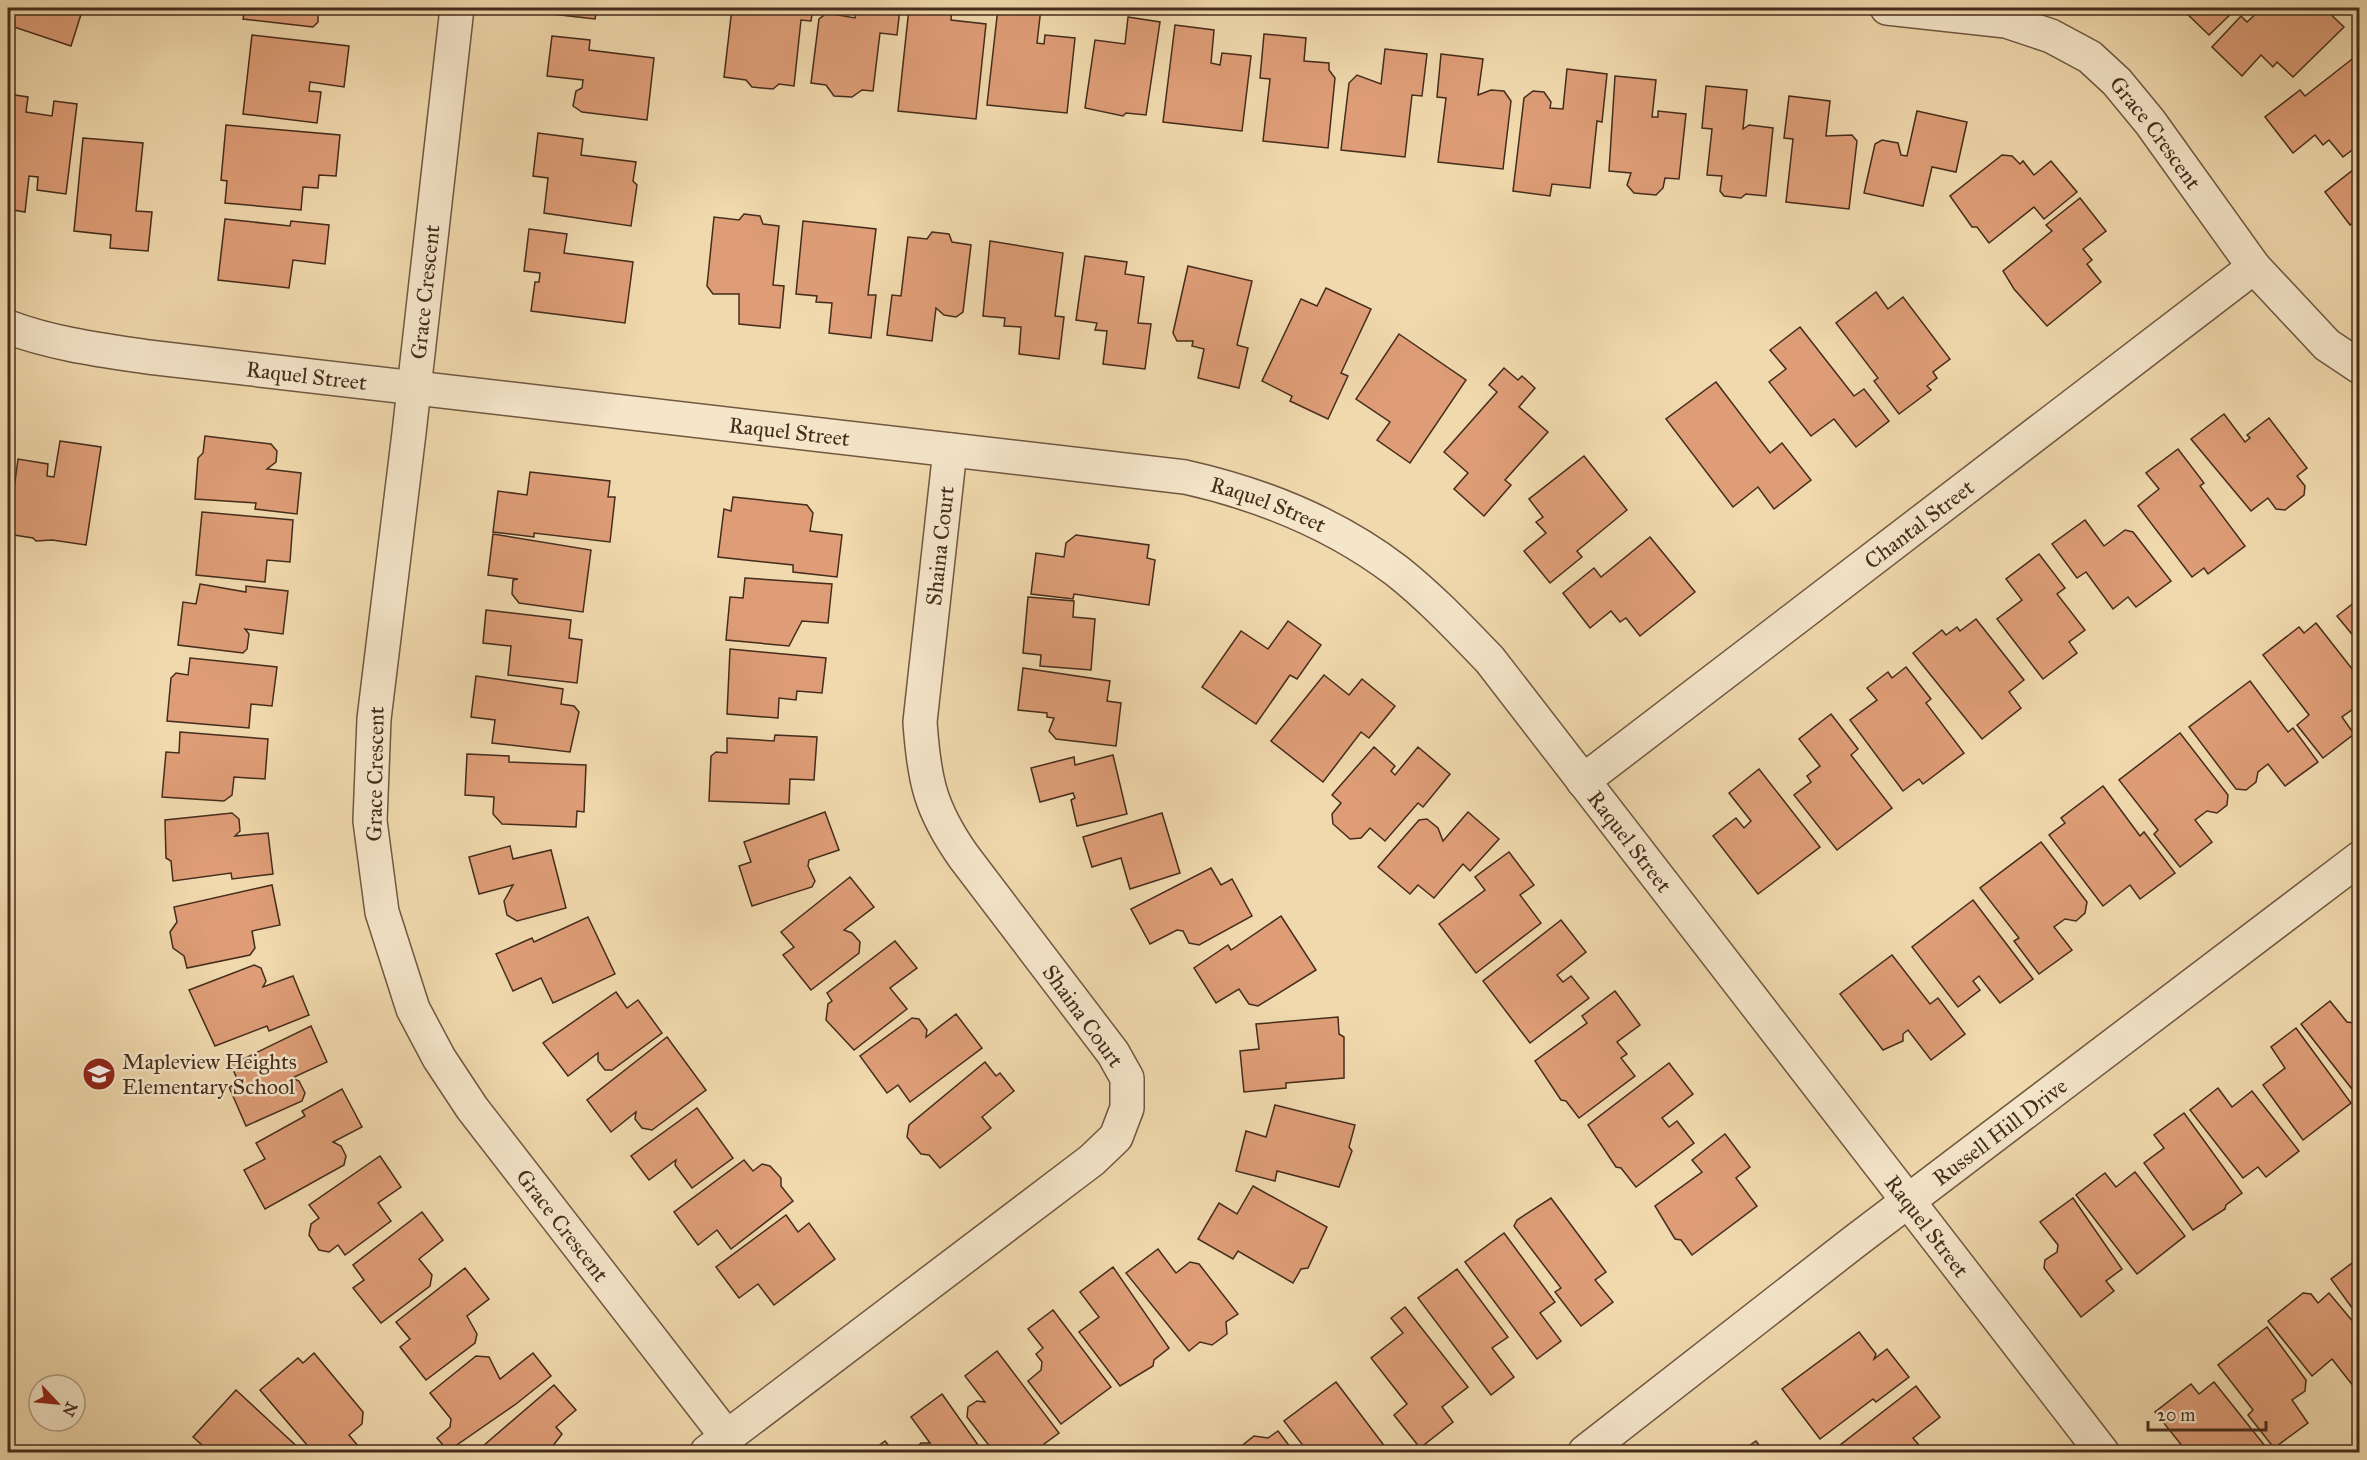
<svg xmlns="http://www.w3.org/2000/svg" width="2367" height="1460" font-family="'IM FELL Great Primer',serif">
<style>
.building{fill:#de9d77;stroke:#452c1c;stroke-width:1.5}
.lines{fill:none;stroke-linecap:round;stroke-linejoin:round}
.minor-casing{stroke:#705740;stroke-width:36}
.minor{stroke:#f5e6ca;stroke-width:33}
.labels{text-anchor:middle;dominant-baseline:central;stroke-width:5;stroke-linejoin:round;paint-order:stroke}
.street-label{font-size:22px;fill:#452c1c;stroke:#f5e6ca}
.poi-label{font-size:22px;fill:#452c1c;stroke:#f5e6ca;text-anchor:start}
</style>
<rect width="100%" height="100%" fill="#f0d9ad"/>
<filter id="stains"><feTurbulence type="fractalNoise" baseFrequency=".00333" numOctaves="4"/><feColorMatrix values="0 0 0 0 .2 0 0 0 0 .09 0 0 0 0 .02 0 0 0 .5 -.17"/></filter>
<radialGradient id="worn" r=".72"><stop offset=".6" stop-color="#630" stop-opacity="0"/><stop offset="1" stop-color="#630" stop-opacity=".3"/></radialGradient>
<g class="building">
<polygon points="8,8 83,8 71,46 14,27 15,22 8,19"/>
<polygon points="245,8 318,8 318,22 313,27 243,19"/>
<polygon points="553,8 597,8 595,19 552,14"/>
<polygon points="618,8 655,8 655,12"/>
<polygon points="732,8 755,10 755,8 813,8 811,21 801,20 794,86 779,84 773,89 752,87 746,80 724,77"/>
<polygon points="857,8 900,8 897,35 880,33 873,91 862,90 852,97 834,96 826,85 811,83 819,19 827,13 855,18"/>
<polygon points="909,8 952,8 951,20 986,24 976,119 898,111"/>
<polygon points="998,8 1041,8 1037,43 1044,44 1045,35 1075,38 1067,113 987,105"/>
<polygon points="2181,8 2237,8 2209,35"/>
<polygon points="2262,8 2324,8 2344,27 2293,77 2277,62 2273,67 2261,55 2242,76 2212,47 2241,16 2247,22"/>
<polygon points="1128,17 1160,22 1146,115 1126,113 1123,116 1085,108 1095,40 1125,44"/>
<polygon points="1175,25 1214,30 1211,63 1220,65 1222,53 1251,56 1242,131 1163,122"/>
<polygon points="1264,34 1306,38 1304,61 1329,63 1329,70 1335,78 1328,148 1263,141 1270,79 1260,78"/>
<polygon points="252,35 349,46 344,87 310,82 309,91 321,92 317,123 243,114"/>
<polygon points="552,36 590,40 589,50 654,58 647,120 582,112 573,106 576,91 582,88 583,80 547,76"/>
<polygon points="1385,49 1427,54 1422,96 1412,95 1405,157 1341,150 1349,83 1357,75 1381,84"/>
<polygon points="1441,54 1483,59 1478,95 1491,90 1504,91 1511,101 1503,169 1438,162 1446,98 1437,97"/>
<polygon points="2356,56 2360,61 2360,144 2343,157 2329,140 2323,145 2315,135 2293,153 2265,117 2300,90 2305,96"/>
<polygon points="1567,69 1607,74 1602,122 1597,121 1590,188 1552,184 1550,196 1513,191 1524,98 1533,91 1544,92 1551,102 1550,108 1563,109"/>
<polygon points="1615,76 1656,80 1652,117 1658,117 1658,111 1686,114 1679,179 1665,178 1663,188 1656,195 1634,193 1627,185 1631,173 1609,171"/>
<polygon points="1706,86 1747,90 1743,129 1749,125 1773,128 1766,196 1746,194 1741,198 1724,196 1720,191 1722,176 1707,175 1712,129 1702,128"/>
<polygon points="8,94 28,97 26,112 52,116 54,101 77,104 66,194 37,190 38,177 29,176 25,212 8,209"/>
<polygon points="1789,96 1830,101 1826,136 1852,135 1857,141 1849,209 1786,202 1793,139 1784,138"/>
<polygon points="1917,111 1967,122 1956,172 1932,167 1923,206 1864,193 1875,144 1882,140 1898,143 1901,155 1907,156"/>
<polygon points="226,125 340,135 336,176 319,175 318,188 303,187 301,210 225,203 227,181 221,180"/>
<polygon points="538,133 583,139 581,155 636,162 633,181 637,185 631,226 544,213 548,178 533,176"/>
<polygon points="83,138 143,143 136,211 152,212 148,251 110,248 111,235 74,231"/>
<polygon points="2002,155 2012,156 2020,164 2023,161 2034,175 2051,161 2077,192 2044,219 2034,207 1989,243 1977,227 1972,227 1950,196"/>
<polygon points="2358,166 2360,217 2350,225 2325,192"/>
<polygon points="2080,198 2106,231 2083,249 2092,260 2087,264 2101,282 2047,326 2014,289 2003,271 2052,231 2046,225"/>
<polygon points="744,214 760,216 763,224 779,226 773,285 784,286 780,328 739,324 739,294 713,294 707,286 714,217 739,220"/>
<polygon points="225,219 290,226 291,221 329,225 325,264 293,260 289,288 218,280"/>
<polygon points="803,221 876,229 868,295 876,295 871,338 829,333 832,303 816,302 817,296 796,294"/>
<polygon points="529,229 567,234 564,253 633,262 625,323 531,311 535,282 539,282 540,273 524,271"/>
<polygon points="932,232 949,234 952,242 971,245 963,312 956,317 944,315 936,308 932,341 887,335 892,295 901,296 908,237 927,239"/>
<polygon points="990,241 1063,253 1055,316 1064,317 1059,359 1019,354 1021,327 1004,326 1005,318 983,316"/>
<polygon points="1085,256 1127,262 1125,274 1144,277 1138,323 1151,324 1145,369 1103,364 1107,331 1095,330 1097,323 1076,320"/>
<polygon points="1188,266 1252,281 1237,345 1248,348 1239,388 1198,378 1204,349 1192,346 1193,341 1177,341 1173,333"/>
<polygon points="1326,288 1371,309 1341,373 1348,376 1328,419 1290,401 1292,396 1262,381 1301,299 1317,306"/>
<polygon points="1876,292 1888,309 1903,297 1950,359 1933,372 1937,378 1927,386 1931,390 1899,414 1874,381 1878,378 1836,323"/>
<polygon points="1800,327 1854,396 1864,389 1889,421 1856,447 1834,419 1811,436 1769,382 1786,369 1770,350"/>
<polygon points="1399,334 1466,380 1410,463 1377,440 1390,422 1356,399"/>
<polygon points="1504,368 1518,380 1522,376 1535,388 1519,407 1548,432 1505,480 1511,485 1484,516 1454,489 1468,473 1444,452 1497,392 1489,385"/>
<polygon points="1716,382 1770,453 1782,443 1811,480 1774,509 1758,487 1733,507 1666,419"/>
<polygon points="2224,414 2245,442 2250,438 2247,435 2269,418 2307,468 2297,476 2305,486 2304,495 2285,510 2276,509 2268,498 2251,511 2191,439"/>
<polygon points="205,436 271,444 277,451 276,462 267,469 301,473 297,514 255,509 256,503 195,499 198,458 203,453"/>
<polygon points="60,441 101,447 86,545 52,540 36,541 33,538 8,534 18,459 48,464 47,476 54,477"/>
<polygon points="2178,449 2204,483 2200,486 2245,546 2208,574 2204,568 2192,577 2138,506 2159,489 2146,473"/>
<polygon points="1584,456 1627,510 1577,551 1582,557 1550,583 1524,551 1546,533 1536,522 1543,517 1529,499"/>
<polygon points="530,472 610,481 608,497 615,497 610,542 534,533 534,537 493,532 498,491 527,495"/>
<polygon points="733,497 807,505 813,513 810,531 842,535 837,577 793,572 793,565 718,557 724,509 731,511"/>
<polygon points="202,512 293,520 290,562 267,560 265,582 196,575"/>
<polygon points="2085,520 2104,546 2125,530 2133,532 2171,581 2136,607 2128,597 2113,609 2086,572 2077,578 2052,544"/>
<polygon points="493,534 591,550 583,612 519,603 512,594 513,580 518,579 488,575"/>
<polygon points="1076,535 1149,545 1147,558 1155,560 1149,605 1074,594 1073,599 1031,594 1036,553 1064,557 1066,543"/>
<polygon points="1650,537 1695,592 1640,636 1626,618 1620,622 1611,611 1590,628 1563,593 1594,568 1601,577"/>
<polygon points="2039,554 2065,588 2057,594 2085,630 2069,642 2077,653 2043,679 1997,619 2022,600 2006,579"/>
<polygon points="745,578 832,584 828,623 802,621 789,646 726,640 730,597 743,598"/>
<polygon points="200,584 246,592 246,586 288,591 283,634 245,629 249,634 247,649 243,653 178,645 183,602 196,604"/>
<polygon points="1028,597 1074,601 1073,617 1095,619 1091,670 1040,666 1041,655 1023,653"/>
<polygon points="2360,598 2360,644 2337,616"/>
<polygon points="486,610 571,620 569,638 582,640 577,683 508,675 511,646 483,643"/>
<polygon points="1976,619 2024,680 2009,692 2021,708 1982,739 1913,653 1942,630 1946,635 1957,627 1960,631"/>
<polygon points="1288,621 1321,645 1297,679 1290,675 1256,724 1202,687 1241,631 1268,649"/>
<polygon points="2316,623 2360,679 2360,704 2342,717 2354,734 2323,758 2297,725 2309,715 2263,655 2299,627 2304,633"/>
<polygon points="730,649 826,658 822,693 797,691 796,700 779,698 778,718 727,714"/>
<polygon points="190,658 277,667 272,706 251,704 249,728 167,721 171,678 176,673 188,675"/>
<polygon points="1906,667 1931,699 1926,703 1964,753 1923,784 1919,779 1903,791 1850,720 1877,700 1867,688 1888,672 1892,678"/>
<polygon points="1023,668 1110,681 1107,701 1121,703 1116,746 1056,739 1049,731 1054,718 1047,717 1047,713 1018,710"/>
<polygon points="1324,675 1349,695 1362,679 1395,706 1369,738 1361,732 1323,782 1271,741"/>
<polygon points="476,676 563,689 561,704 574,706 579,712 570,752 492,743 495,720 471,717"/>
<polygon points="2250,681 2288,732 2293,728 2318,762 2285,786 2268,764 2258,772 2256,782 2246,790 2236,789 2189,727"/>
<polygon points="1831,714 1858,749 1851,755 1892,808 1837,850 1794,795 1811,782 1807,776 1820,766 1799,739"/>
<polygon points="180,732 268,739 265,779 234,777 232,795 224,801 162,797 166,752 179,753"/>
<polygon points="2180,733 2228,795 2227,805 2217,813 2207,811 2195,820 2212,842 2180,867 2154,834 2158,830 2119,780"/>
<polygon points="775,735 817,737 814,780 790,779 789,804 709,801 711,756 716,752 727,753 727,738 774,741"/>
<polygon points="1374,747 1395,766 1391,771 1395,775 1418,747 1450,774 1423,807 1418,803 1385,841 1370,828 1361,838 1350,839 1333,824 1332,814 1341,803 1332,795"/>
<polygon points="467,754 509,756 509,762 586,765 584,812 577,811 576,827 502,824 493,814 494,797 465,795"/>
<polygon points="1113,755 1127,814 1077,826 1071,800 1075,798 1073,793 1040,802 1031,768 1074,757 1075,765"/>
<polygon points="1759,769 1820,847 1758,894 1713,836 1736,818 1744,828 1751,821 1729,793"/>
<polygon points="2103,786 2140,836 2144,832 2175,873 2140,899 2130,885 2103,906 2049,835 2065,823 2061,818"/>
<polygon points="825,812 839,850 809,860 808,866 815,881 812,887 752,906 739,866 751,862 744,842"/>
<polygon points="1468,812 1499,839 1470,871 1463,864 1434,898 1418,885 1410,894 1378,867 1419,820 1427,819 1438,828 1443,841"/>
<polygon points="232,813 239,819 240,831 235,836 268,833 273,874 232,879 231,873 173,881 171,861 166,858 165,820"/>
<polygon points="1162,813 1180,873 1130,889 1121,858 1092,867 1083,837"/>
<polygon points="2041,842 2087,902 2085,913 2076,921 2065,919 2054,927 2072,950 2039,974 2014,941 2019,938 1980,888"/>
<polygon points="510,846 513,859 551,850 566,908 517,921 507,915 504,901 513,885 479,894 469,857"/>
<polygon points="1509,852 1534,885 1520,895 1541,923 1476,973 1439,924 1485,890 1475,877"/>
<polygon points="1211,868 1221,885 1232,879 1252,916 1199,945 1189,943 1183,931 1177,930 1150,944 1131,909"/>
<polygon points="850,877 874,907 844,930 852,933 860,942 859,953 811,990 783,955 794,947 781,932"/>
<polygon points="272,885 280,925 252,931 255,948 250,955 187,968 184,956 173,948 170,932 177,922 174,907"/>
<polygon points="1973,900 2033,979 2000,1003 1979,976 1973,981 1980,990 1958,1007 1912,947"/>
<polygon points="1281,916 1316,970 1258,1006 1249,1004 1239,989 1216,1003 1194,968 1228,945 1231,950"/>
<polygon points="588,917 615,974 553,1003 541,978 513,991 496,954 532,938 534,942"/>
<polygon points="1561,920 1586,952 1557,975 1563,982 1571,976 1589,998 1530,1043 1483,981"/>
<polygon points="895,941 917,968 890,988 907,1009 854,1050 826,1020 828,1004 832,1001 827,993"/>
<polygon points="1892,955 1930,1004 1938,998 1965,1034 1931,1060 1908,1030 1903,1034 1903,1041 1883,1050 1840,994"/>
<polygon points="254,965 261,968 266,981 263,987 293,976 309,1015 269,1031 267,1026 215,1046 189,990"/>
<polygon points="1615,991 1640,1025 1617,1042 1627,1054 1621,1058 1635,1076 1579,1118 1566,1101 1561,1100 1535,1061 1587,1023 1582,1016"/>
<polygon points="616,992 627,1008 638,1000 662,1033 612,1070 605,1070 598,1061 598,1053 568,1076 543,1043"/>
<polygon points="2330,1001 2347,1022 2354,1023 2360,1019 2360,1090 2355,1093 2301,1024"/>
<polygon points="956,1014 982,1048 910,1102 898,1085 887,1093 860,1056 912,1018 919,1019 927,1030 926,1037"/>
<polygon points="1338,1017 1339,1034 1344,1037 1344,1078 1286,1083 1286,1088 1244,1092 1240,1051 1259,1049 1256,1024"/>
<polygon points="311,1026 327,1062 292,1078 299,1081 305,1093 302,1101 246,1126 229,1087 239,1083 231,1065"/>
<polygon points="2296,1028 2351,1103 2303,1140 2263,1085 2285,1068 2271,1047"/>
<polygon points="667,1037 706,1090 652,1130 642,1128 635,1119 636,1112 611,1132 587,1100"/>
<polygon points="985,1062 996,1076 1000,1073 1014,1091 982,1117 991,1128 940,1168 929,1155 921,1154 907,1137 909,1125"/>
<polygon points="1669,1063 1693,1094 1662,1118 1669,1127 1677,1121 1694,1143 1636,1187 1621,1168 1616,1167 1588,1125"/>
<polygon points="2218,1088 2232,1107 2252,1091 2299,1151 2266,1177 2258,1167 2243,1178 2190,1110"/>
<polygon points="342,1089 362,1127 333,1142 341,1146 346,1156 344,1165 265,1209 244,1170 265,1159 256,1143 305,1116 302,1111"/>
<polygon points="1275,1105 1355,1125 1349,1147 1352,1151 1339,1187 1277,1171 1275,1181 1236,1171 1246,1131 1266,1137"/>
<polygon points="697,1108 733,1158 692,1188 675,1165 676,1160 649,1180 631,1156"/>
<polygon points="2184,1113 2242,1193 2226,1205 2225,1209 2193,1230 2144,1163 2164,1148 2154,1135"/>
<polygon points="1725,1134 1750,1167 1736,1178 1757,1206 1692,1255 1681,1240 1675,1239 1655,1206 1702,1172 1692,1160"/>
<polygon points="380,1156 401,1187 378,1203 391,1221 345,1255 338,1245 329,1252 319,1250 309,1235 311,1224 319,1218 309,1205"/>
<polygon points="744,1160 753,1171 762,1164 770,1166 781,1178 781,1186 793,1201 731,1249 717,1230 698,1245 674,1212"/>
<polygon points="2135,1172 2185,1236 2137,1274 2076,1195 2105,1173 2116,1187"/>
<polygon points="1253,1186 1327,1227 1308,1268 1301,1269 1293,1283 1238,1251 1233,1259 1198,1239 1219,1203 1237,1214"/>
<polygon points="1551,1198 1606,1272 1595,1280 1613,1302 1581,1326 1555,1292 1561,1288 1514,1226 1517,1220"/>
<polygon points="2073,1198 2122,1269 2106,1281 2114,1291 2081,1317 2044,1268 2045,1260 2057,1252 2058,1245 2040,1222"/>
<polygon points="422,1212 443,1240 419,1259 432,1275 430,1286 381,1323 353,1288 364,1280 353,1265"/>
<polygon points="786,1215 798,1232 809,1223 835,1259 774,1305 758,1284 739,1298 716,1267"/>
<polygon points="1504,1233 1555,1302 1540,1313 1561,1341 1537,1359 1465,1262"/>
<polygon points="1158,1249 1176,1273 1190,1262 1199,1264 1238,1314 1226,1322 1227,1334 1212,1345 1200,1342 1189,1351 1126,1273"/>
<polygon points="2360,1257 2360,1319 2331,1279"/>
<polygon points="1113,1267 1169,1348 1154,1360 1153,1366 1120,1386 1079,1332 1099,1317 1080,1292"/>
<polygon points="465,1268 489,1299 467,1316 477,1334 475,1343 426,1380 400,1347 410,1339 396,1322"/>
<polygon points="1457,1269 1508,1337 1492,1348 1514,1377 1491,1395 1418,1298"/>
<polygon points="2303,1293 2311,1294 2318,1303 2329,1293 2360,1330 2360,1383 2354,1387 2332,1359 2312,1376 2268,1321"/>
<polygon points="1405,1307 1468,1387 1442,1407 1453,1422 1420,1448 1394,1415 1407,1404 1371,1358 1403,1333 1391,1318"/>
<polygon points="1053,1310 1111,1387 1061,1424 1028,1381 1041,1370 1042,1362 1036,1354 1043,1348 1028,1329"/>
<polygon points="2267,1327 2306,1380 2305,1391 2292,1400 2308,1423 2274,1448 2248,1415 2253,1410 2218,1365"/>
<polygon points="1859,1332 1876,1354 1874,1359 1887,1349 1909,1377 1876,1402 1873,1399 1820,1439 1782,1389"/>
<polygon points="997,1351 1059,1433 1033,1452 994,1452 967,1417 968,1407 977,1401 985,1402 965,1376"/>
<polygon points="314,1353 363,1412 362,1424 349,1435 363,1452 313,1452 260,1390 298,1358 303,1363"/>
<polygon points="533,1353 551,1376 516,1404 448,1451 437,1438 450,1427 451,1419 430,1393 476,1356 489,1357 500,1379"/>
<polygon points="1336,1382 1389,1452 1308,1452 1284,1421"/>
<polygon points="2214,1382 2269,1451 2220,1452 2215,1446 2213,1452 2187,1452 2155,1412 2191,1384 2199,1394"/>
<polygon points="554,1385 576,1410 556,1427 562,1434 552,1447 557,1452 489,1452 483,1446"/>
<polygon points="1916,1386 1940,1417 1913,1438 1925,1452 1837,1452 1835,1449"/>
<polygon points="236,1390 303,1452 210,1452 193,1437"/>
<polygon points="942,1394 983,1452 912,1452 921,1443 930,1443 911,1417"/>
<polygon points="1278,1431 1294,1452 1238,1452 1239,1448 1254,1436 1268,1438"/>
<polygon points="885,1441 894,1452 870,1452"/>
<polygon points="1756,1441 1764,1452 1740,1452"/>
</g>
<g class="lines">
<defs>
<g id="minor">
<path id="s1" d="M 457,8 L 409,433 L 374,719 L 370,821 L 382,912 L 413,1009 L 439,1058 L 472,1108 L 727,1437"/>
<path id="s2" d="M 1887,8 L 2006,21 L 2051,36 L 2090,57 L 2117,82 L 2150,122 L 2254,267 L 2327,345 L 2360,367"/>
<path id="s3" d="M 8,327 C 53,344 101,350 148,357 L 1185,477 C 1261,494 1334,523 1397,571 C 1431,598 1460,629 1490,660 L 2102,1452"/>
<path id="s4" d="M 1583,781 L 2254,267"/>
<path id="s5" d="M 707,1452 L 1092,1160 L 1116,1137 L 1127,1108 L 1127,1078 L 1113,1053 L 964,857 C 930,809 924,780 920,722 L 950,450"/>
<path id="s6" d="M 1585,1452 L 1854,1242 L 2360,858"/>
</g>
</defs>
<use href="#minor" class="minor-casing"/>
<use href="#minor" class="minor"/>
</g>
<defs>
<symbol id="school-disc" viewBox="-11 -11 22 22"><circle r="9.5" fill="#8f2418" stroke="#f5e6ca"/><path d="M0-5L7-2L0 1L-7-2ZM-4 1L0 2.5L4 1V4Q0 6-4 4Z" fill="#fff"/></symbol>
</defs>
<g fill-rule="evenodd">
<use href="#school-disc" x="80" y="1055" width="38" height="38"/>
</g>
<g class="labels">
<g class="street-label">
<text stroke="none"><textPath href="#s2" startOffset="312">Grace Crescent</textPath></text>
<text transform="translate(425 292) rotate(-84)">Grace Crescent</text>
<text stroke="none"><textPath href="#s3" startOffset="303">Raquel Street</textPath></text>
<text stroke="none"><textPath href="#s3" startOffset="789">Raquel Street</textPath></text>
<text stroke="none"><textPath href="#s3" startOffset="1275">Raquel Street</textPath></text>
<text stroke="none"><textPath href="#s4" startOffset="423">Chantal Street</textPath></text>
<text stroke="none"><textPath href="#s5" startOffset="1174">Shaina Court</textPath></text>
<text transform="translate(375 774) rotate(-89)">Grace Crescent</text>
<text stroke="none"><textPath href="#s3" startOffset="1779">Raquel Street</textPath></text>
<text transform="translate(1083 1016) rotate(54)">Shaina Court</text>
<text stroke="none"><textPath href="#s6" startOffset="524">Russell Hill Drive</textPath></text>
<text stroke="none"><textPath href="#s1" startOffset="1275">Grace Crescent</textPath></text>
<text stroke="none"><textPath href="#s3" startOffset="2265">Raquel Street</textPath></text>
</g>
<g class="poi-label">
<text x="122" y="1061">Mapleview Heights<tspan x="122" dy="25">Elementary School</tspan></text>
</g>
</g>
<rect width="2367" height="1460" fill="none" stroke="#f0d9ad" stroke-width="30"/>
<rect x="9" y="9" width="2349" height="1442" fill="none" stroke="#452c1c" stroke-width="3"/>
<rect x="15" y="15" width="2337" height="1430" fill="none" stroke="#452c1c" stroke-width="1.5"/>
<g transform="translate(57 1403) rotate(116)"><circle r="28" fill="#f5e6ca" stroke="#af9c84" stroke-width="1.5"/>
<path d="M0-4.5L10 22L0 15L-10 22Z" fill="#8f2418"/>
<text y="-9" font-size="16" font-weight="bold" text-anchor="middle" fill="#452c1c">N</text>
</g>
<path d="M2148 1421v9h118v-9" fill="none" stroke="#452c1c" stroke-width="3"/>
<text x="2157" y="1421" font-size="18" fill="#452c1c" stroke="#f5e6ca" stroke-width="4.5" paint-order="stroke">20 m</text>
<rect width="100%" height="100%" filter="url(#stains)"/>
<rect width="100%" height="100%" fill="url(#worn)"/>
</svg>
